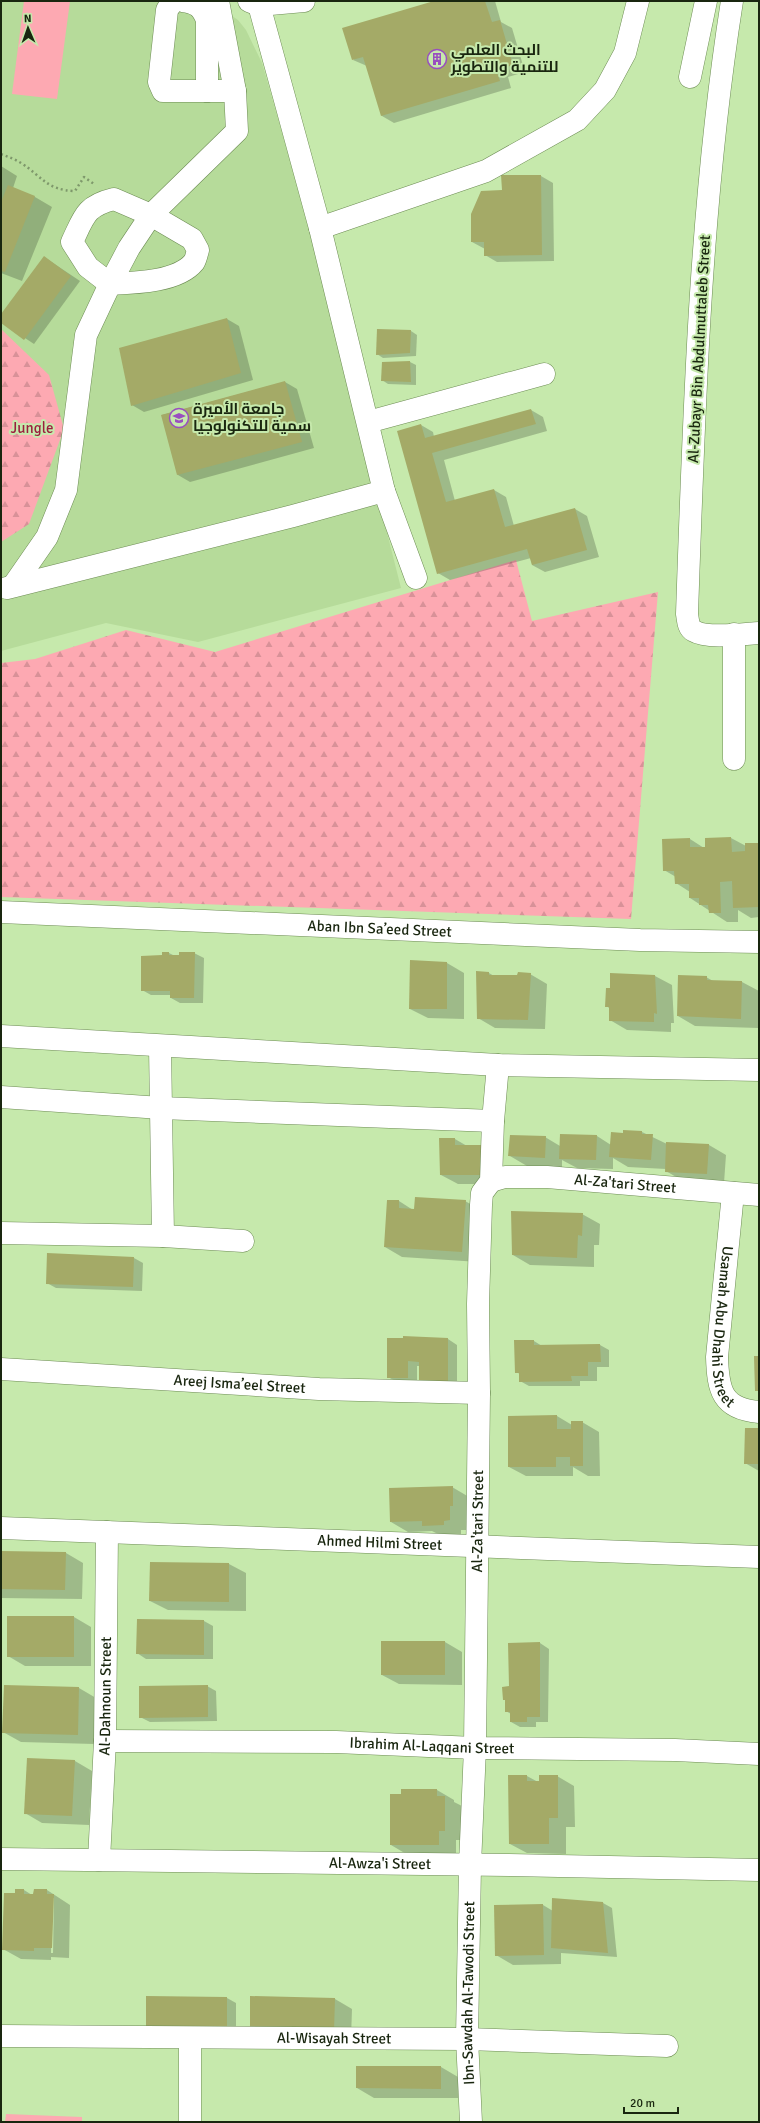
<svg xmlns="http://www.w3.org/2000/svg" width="760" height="2123" font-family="Signika,Cairo,sans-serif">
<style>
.built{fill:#b6db9a}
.green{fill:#fda9b2}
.forest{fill:url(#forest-firs)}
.shadow{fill:#0003;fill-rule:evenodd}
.building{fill:#a4aa67}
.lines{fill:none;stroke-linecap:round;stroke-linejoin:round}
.minor-casing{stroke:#6d8c54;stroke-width:23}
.path{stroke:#7e986b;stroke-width:2.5;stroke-dasharray:2 3;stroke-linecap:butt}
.minor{stroke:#fff;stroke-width:22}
.labels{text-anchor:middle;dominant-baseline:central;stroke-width:4;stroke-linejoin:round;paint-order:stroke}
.poi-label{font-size:15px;font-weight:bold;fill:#19260f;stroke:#c6e9ac;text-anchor:start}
.street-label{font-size:15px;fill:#19260f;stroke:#c6e9ac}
.park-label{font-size:15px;fill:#9b1f3e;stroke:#c6e9ac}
</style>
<defs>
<pattern id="forest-firs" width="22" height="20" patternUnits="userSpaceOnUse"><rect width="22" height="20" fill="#fda9b2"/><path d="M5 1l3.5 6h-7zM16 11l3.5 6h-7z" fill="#d89198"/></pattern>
</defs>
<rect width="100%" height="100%" fill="#c6e9ac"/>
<polygon class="built" points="1,1 210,1 238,20 246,30 262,63 315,248 401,588 198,642 106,623 1,651"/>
<g class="green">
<polygon points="24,1 70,1 57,99 12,94"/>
<polygon points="6,2114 82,2117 82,2122 5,2122"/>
</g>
<g class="forest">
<polygon points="1,329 49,375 64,429 29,524 1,542"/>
<polygon points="516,560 532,621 658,592 631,919 1,897 1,663 35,659 126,630 215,652"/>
</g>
<g class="shadow">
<polygon points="437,1 495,1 501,22 512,28 525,72 508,77 511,88 394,123 382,116 367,66 353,60"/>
<polygon points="1,166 17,176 13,188 35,197 52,207 22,281 1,273"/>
<polygon points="541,176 553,183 554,261 497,262 485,255 485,249 472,242 503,191"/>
<polygon points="44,257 80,281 34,344 1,322 1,316"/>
<polygon points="227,319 239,326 253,380 144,412 132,405"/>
<polygon points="378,330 411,331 417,335 416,356 383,358 377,354"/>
<polygon points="410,362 416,365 416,385 388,384 382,380"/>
<polygon points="285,382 297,389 314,448 190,482 178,475 162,415"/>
<polygon points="531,410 543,417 547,431 444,460 455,501 494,490 506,497 514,526 575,509 587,516 599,557 545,572 532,565 531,558 450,580 438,573 421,425 433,432 434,437"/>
<polygon points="731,838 746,846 759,844 759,917 751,918 738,910 738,922 727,922 690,898 690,892 676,883 676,877 664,870 690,839 704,848"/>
<polygon points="163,953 169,953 175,956 194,953 204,958 203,1003 180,1003 171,998 171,995 151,995 142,990 163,956"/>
<polygon points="447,963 464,973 464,1019 428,1018 410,1009"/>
<polygon points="489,973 494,976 518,977 530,974 547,984 545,1029 495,1028 478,1018"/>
<polygon points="611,974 655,976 672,985 674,1023 671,1023 671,1032 627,1030 610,1020 610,1009 607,1006 611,989"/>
<polygon points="706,977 713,981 742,982 759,991 758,1028 695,1026 678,1016"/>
<polygon points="624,1131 642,1132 667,1144 709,1145 726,1155 724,1183 683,1181 666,1171 666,1169 628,1167 613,1158 613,1169 577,1168 562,1160 562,1167 527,1166 510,1156 545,1137 560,1146 597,1136 611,1145 624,1134"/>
<polygon points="455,1139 467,1146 481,1146 498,1156 498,1184 458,1184 441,1175"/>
<polygon points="399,1201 413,1210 465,1201 483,1211 479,1262 402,1257 385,1247"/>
<polygon points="582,1214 600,1224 599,1245 594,1245 594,1267 530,1265 513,1255"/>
<polygon points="48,1254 134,1258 143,1263 142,1291 56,1288 47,1283"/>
<polygon points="404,1337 448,1339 457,1345 457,1387 420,1366 417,1366 417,1383 397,1382 388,1377"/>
<polygon points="515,1341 534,1341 542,1346 600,1345 609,1350 609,1367 597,1367 597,1381 580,1381 580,1386 529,1386 520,1381 520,1374 516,1372"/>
<polygon points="557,1416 572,1425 582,1422 599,1432 600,1476 588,1476 573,1467 573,1476 526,1476 509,1467"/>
<polygon points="759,1429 759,1471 745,1463"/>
<polygon points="452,1487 469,1497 467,1530 461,1530 461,1535 440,1535 432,1531 408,1532 391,1522"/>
<polygon points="1,1552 66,1553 83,1563 82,1599 1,1598"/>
<polygon points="151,1563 229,1564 246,1573 246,1611 168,1610 150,1601"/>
<polygon points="74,1617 91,1627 91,1666 25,1666 8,1656"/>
<polygon points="204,1621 213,1626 213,1659 146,1659 137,1653"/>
<polygon points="382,1642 445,1642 462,1652 462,1685 399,1684 382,1675"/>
<polygon points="540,1643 549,1649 548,1722 536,1722 536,1727 520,1727 511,1722 511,1714 506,1711 506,1701 504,1699"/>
<polygon points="207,1686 216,1691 217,1721 150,1722 140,1717"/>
<polygon points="79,1688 96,1698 94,1744 21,1742 3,1732"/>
<polygon points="28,1759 75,1761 92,1771 89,1825 42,1823 25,1813"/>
<polygon points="509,1776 527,1776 538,1782 557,1776 574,1786 575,1827 566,1827 566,1854 527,1853 510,1844"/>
<polygon points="402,1790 437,1790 454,1800 454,1802 462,1806 462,1840 456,1840 456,1854 408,1855 391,1845"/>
<path d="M 24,1890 L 32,1895 L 47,1890 L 70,1905 L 69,1958 L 51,1957 L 51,1960 L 21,1959 L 3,1949 L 16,1894 ZM 52,1898 L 54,1898 L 53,1953 L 51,1953 Z"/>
<polygon points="603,1903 612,1908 617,1957 561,1953 561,1964 513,1965 496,1955 543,1905 553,1911"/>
<polygon points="147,1997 227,1998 236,2003 236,2035"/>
<polygon points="251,1997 335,1999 352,2009 351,2039"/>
<polygon points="441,2067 458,2077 458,2098 374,2098 357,2088"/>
</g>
<g class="building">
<polygon points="434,1 485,1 492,22 500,20 513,65 496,70 500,81 381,116 363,57 352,60 342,28"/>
<polygon points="501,175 541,175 542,255 484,256 484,242 471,242 471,214 481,191 502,190"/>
<polygon points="8,185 35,196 5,272 1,271 1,202"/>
<polygon points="44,256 71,276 24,340 1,323 1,314"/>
<polygon points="227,318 241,373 131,406 119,348"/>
<polygon points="377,329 411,330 410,353 376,355"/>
<polygon points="410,361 411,382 381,381 382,362"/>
<polygon points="285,381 302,442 177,475 161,415"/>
<polygon points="531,409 536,424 432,453 446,502 494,489 505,527 575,508 587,550 532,565 527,549 437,574 397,431 421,424 425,438"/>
<polygon points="731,837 732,852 745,851 745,843 759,843 759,907 733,908 732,881 720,882 721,913 709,913 708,905 699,905 699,898 689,898 689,884 675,884 674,871 663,871 662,839 690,838 690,847 705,847 705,838"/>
<polygon points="162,952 169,952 169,955 179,955 179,952 195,952 194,998 170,998 170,991 141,991 141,956 162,955"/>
<polygon points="410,960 447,962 447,1009 409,1009"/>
<polygon points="476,971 489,972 489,975 517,975 518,972 531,973 528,1020 477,1019"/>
<polygon points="610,973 655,975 657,1014 654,1013 654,1022 609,1021 609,1007 605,1007 606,988 610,988"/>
<polygon points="678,975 707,976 707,980 742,981 741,1019 677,1016"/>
<polygon points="623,1130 642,1131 642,1134 653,1134 651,1160 609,1157 611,1132 623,1133"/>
<polygon points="560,1134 597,1135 596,1160 559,1159"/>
<polygon points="510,1135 546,1136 545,1158 508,1156"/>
<polygon points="439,1138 455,1138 455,1145 481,1145 482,1175 440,1175"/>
<polygon points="666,1142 709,1144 707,1174 665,1172"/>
<polygon points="415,1197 466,1200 462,1252 384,1247 387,1200 399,1200 399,1208 414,1209"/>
<polygon points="511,1211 583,1213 582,1236 578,1235 577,1258 512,1255"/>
<polygon points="47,1253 134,1257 133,1287 46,1284"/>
<polygon points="403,1336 448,1338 448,1382 419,1382 419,1362 408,1361 408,1378 387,1378 387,1338 403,1338"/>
<polygon points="514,1340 534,1340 534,1345 600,1344 601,1362 588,1362 588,1376 571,1376 572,1381 519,1382 519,1373 515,1373"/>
<polygon points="754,1356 759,1356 759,1391 755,1391"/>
<polygon points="557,1415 557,1429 571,1429 571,1421 583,1421 583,1466 570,1466 570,1457 556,1457 556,1467 508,1467 508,1416"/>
<polygon points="745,1428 759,1428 759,1464 744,1464"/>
<polygon points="453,1486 453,1506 450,1506 450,1520 444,1521 444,1525 422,1526 422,1521 390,1522 389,1488"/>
<polygon points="1,1551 66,1552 65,1590 1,1589"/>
<polygon points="150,1562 229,1563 229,1602 149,1601"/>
<rect x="7" y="1616" width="67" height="41"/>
<polygon points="137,1619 204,1620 204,1655 136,1654"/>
<rect x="381" y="1641" width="64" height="34"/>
<polygon points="540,1642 540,1717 527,1717 527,1722 510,1722 510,1712 505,1712 505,1700 503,1700 502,1687 509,1686 508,1643"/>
<polygon points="4,1685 79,1687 78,1735 2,1733"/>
<polygon points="208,1685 208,1717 139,1718 139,1686"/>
<polygon points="27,1758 75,1760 72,1816 24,1814"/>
<polygon points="508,1775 527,1775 527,1781 539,1781 539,1775 558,1775 558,1818 549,1818 549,1844 509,1844"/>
<polygon points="401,1789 437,1789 437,1796 445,1796 445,1831 439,1831 439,1845 390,1845 390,1794 401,1794"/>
<polygon points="15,1889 24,1889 24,1894 33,1894 34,1889 47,1889 47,1894 54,1894 52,1948 34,1948 34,1951 2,1950 4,1893 15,1893"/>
<polygon points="552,1898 603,1902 608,1953 551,1948"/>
<polygon points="543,1904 544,1955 495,1956 494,1905"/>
<polygon points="146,1996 227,1997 227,2030 146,2030"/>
<polygon points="250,1996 335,1998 334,2030 250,2028"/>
<polygon points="356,2066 441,2066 441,2089 356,2088"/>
</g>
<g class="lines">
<defs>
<g id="minor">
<polyline points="173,1 167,10 159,82 163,91 235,91"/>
<path d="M 183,1 C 197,3 202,7 207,20 L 207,91"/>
<polyline points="249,1 259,5 304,1"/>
<path d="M 732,1 C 700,204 694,410 687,614 C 688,620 688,628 694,631 C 707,639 743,634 759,633"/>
<polyline points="259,5 320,228 384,491 416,578"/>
<polyline points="690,77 706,1"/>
<path d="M 114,199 L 151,215 L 192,239 L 198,250 C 197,253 196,259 194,262 C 178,282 134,283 110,284 L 88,267 L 72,242 C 84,217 85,206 114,199 Z"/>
<polyline points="320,228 486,171 577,120 605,90 625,53 638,1"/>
<polyline points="368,422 544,374"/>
<polyline points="13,586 47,537 66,490 86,335 110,284 129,248 151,215 237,131 235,91 218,1"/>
<polyline points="7,588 293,516 384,491"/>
<polyline points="734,634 734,759"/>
<path id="s1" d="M 1,912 L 640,940 L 759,942"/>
<polyline points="1,1036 498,1065 759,1070"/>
<polyline points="160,1046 163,1236"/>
<polyline points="1,1097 161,1108 493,1121"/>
<path id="s2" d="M 491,1181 L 505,1177 L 547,1177 L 759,1195"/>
<path id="s3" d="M 733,1193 L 717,1357 C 718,1390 722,1409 759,1412"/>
<polyline points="1,1233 163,1236 243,1241"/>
<path id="s4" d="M 1,1369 L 319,1389 L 479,1393"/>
<path id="s5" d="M 1,1528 L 759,1557"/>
<path id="s6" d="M 105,1741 L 336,1742 L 475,1748 L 675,1750 L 759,1754"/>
<path id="s7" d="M 1,1859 L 509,1865 L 759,1870"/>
<path id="s8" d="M 99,1860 L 105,1741 L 107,1532"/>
<path id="s9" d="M 1,2036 L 467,2039 L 667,2046"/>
<polyline points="190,2122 190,2038"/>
<path id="s10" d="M 471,2122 L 467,2039 L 470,1865 L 475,1748 L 479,1393 L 478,1304 L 481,1205 L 482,1193 L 491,1181 L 493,1121 L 498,1065"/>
</g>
</defs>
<use href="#minor" class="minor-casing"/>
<path class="path" d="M 1,154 C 8,157 15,159 21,163 C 43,177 46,190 75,191 L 84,177 L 94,184"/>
<use href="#minor" class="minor"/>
</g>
<defs>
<symbol id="building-ring" viewBox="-11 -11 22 22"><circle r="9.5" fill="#c6e9ac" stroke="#994ec0" stroke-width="1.5"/><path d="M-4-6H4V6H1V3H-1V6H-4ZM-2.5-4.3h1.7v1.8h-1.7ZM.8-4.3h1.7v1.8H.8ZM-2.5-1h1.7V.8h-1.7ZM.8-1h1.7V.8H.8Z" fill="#994ec0"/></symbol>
<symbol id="university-ring" viewBox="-11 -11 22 22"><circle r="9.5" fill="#c6e9ac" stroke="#994ec0" stroke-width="1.5"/><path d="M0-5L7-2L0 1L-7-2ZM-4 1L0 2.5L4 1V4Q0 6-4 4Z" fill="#994ec0"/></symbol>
</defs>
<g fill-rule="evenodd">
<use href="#building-ring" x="426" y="48" width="22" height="22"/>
<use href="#university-ring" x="168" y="407" width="22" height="22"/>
</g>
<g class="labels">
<g class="poi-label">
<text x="451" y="50">البحث العلمي<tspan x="451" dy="17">للتنمية والتطوير</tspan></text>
<text x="193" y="409">جامعة الأميرة<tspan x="193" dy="17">سمية للتكنولوجيا</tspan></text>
</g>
<g class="street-label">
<text transform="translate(699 349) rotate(-87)">Al-Zubayr Bin Abdulmuttaleb Street</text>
<text stroke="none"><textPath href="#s1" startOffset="379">Aban Ibn Sa’eed Street</textPath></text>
<text stroke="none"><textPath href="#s2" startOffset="135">Al-Za'tari Street</textPath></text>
<text stroke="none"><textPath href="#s3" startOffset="135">Usamah Abu Dhahi Street</textPath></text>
<text stroke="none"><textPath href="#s4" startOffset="239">Areej Isma’eel Street</textPath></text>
<text stroke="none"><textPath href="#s10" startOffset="601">Al-Za'tari Street</textPath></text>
<text stroke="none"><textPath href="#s5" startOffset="379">Ahmed Hilmi Street</textPath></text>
<text stroke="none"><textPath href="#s8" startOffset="164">Al-Dahnoun Street</textPath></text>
<text stroke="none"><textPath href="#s6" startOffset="327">Ibrahim Al-Laqqani Street</textPath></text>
<text stroke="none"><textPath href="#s7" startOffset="379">Al-Awza'i Street</textPath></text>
<text stroke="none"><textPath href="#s10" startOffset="129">Ibn-Sawdah Al-Tawodi Street</textPath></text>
<text stroke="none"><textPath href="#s9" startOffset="333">Al-Wisayah Street</textPath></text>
</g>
<g class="park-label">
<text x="32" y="428">Jungle</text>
</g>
</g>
<rect width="760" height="2123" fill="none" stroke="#19260f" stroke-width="4"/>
<g transform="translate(28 28) rotate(358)" stroke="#c6e9ac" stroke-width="3" paint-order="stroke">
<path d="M0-3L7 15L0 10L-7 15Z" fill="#19260f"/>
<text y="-6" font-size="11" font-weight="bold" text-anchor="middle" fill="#19260f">N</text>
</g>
<path d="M624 2107v6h54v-6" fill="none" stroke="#19260f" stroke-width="2"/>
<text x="630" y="2107" font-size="12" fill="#19260f" stroke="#c6e9ac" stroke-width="3" paint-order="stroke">20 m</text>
</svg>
